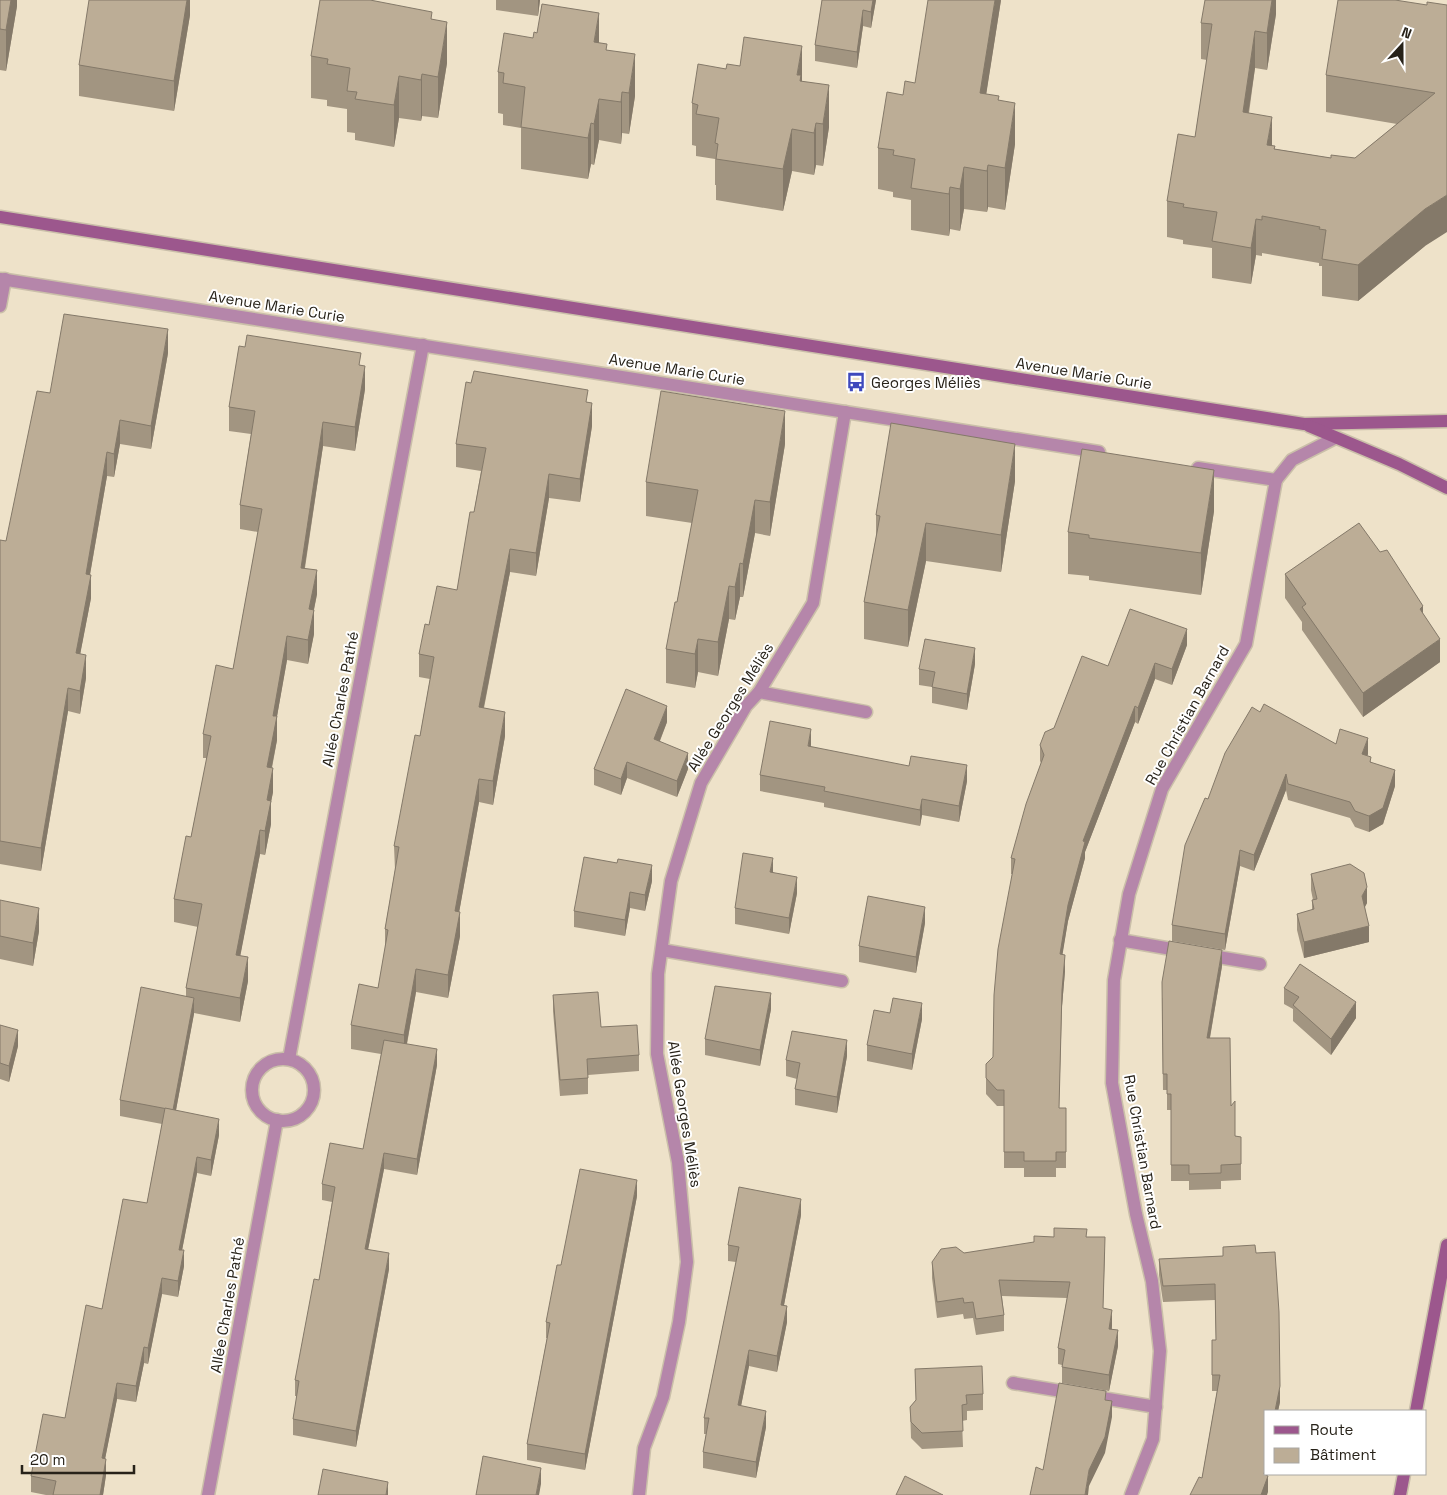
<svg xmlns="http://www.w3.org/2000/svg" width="1447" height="1495" font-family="'Space Grotesk',sans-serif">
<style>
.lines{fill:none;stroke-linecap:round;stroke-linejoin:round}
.street-casing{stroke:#cabfa9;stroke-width:15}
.secondary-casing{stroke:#cabfa9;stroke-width:15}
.street{stroke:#b586aa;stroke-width:12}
.secondary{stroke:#9c578d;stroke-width:12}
.wall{fill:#a29581}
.shaded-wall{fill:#847969}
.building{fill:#bcad96;stroke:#847969}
.labels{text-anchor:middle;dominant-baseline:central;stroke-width:4;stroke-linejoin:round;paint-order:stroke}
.street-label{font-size:15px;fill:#272219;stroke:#fff}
.poi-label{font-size:15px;fill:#272219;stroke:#fff;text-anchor:start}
</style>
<rect width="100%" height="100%" fill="#eee2c9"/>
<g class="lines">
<defs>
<g id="street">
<polyline points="0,279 1099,452"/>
<polyline points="0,306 5,279"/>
<polyline points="1198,468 1276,480 1292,460 1335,438"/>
<polyline points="759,692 866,712"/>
<polyline points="1120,940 1183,951"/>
<polyline points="662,950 842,981"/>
<polyline points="1206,955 1260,964"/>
<circle cx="283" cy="1090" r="31"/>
<polyline points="289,1059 423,345"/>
<polyline points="1013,1383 1156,1407"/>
<polyline points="208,1495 277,1120"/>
<polyline points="639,1495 644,1448 663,1397 679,1322 687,1262 678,1162 657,1054 658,974 671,881 701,783 746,706 759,692 813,603 845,412"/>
<polyline points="1131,1495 1153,1439 1160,1351 1152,1281 1136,1214 1112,1083 1114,980 1129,894 1162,789 1246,644 1276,480"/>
</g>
<g id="secondary">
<polyline points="0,217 1304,424 1447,421"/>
<polyline points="1309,426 1399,464 1447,488"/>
<polyline points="1416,1411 1447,1245"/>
<polyline points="1400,1495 1404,1474"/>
</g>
</defs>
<use href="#street" class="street-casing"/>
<use href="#secondary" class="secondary-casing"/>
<use href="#street" class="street"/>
<use href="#secondary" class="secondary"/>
</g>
<g class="wall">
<polygon points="0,0 17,0 17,6 6,71 0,70"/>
<polygon points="190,0 190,15 174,111 79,96 79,65"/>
<polygon points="496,0 540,0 538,16 496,10"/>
<polygon points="822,0 876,0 871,28 863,26 857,68 815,61 815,45"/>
<polygon points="1001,0 986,94 999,100 1015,144 1005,210 988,207 987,212 964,209 960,231 950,229 949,236 911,230 911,200 893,197 893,192 878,189 878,148 903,95"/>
<polygon points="1276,0 1276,14 1267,70 1255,68 1249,113 1275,149 1331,158 1355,158 1397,124 1326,112 1326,75 1427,5 1447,5 1425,246 1358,301 1322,296 1322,266 1319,266 1319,263 1262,253 1262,256 1256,255 1251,284 1212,278 1212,248 1183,244 1183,240 1167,237 1167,201 1195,137 1207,60 1201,59 1201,23"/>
<polygon points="432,19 447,63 438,118 422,116 421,121 399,118 394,147 355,140 355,133 347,132 347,109 327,106 327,100 311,98 311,56"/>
<polygon points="533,38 607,50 635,96 629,134 622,133 621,144 599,140 594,165 591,164 588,179 521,169 521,128 503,125 503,114 498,113 498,72"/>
<polygon points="802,81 829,127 823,166 816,165 814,175 792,171 783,211 716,200 716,185 715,185 715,159 696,156 696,146 692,145 692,103"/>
<polygon points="168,353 151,449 120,444 114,477 107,476 90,575 91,598 80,654 86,678 80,714 68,711 41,871 0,864 0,540 6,541 50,393"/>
<polygon points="361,365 365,389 355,451 323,446 305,568 317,594 314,610 314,634 308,664 287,660 277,716 277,740 272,768 273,792 271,802 271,824 265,855 260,854 240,956 248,981 240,1022 194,1013 176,1110 219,1135 211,1176 197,1173 182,1250 184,1266 178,1297 162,1294 148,1364 144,1363 136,1402 117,1399 105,1459 106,1475 103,1495 46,1495 31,1492 31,1476 65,1418 102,1309 147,1203 162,1124 120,1116 120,1100 186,996 186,988 198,927 174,922 174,899 191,837 207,758 203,758 203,734 233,669 258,532 240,529 240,505 251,434 229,431 229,407"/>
<polygon points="588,402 592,426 580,502 549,498 536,576 510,572 484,708 505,736 493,805 479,802 459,912 460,936 448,998 416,992 407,1044 437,1065 417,1175 384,1169 368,1249 389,1269 356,1447 293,1435 293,1419 297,1396 295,1396 295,1380 319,1280 332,1202 322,1200 322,1184 363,1149 381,1054 351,1049 351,1025 378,988 385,951 385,929 395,870 394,846 420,736 430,679 419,677 419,654 429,625 457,590 474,512 481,471 456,467 456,444"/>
<polygon points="785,444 770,536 755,533 743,597 740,597 735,620 729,619 718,676 698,672 695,688 666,683 666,649 677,602 692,523 646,516 646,482"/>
<polygon points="1015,481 1001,572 926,561 908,647 864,639 864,602 876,537 876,515"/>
<polygon points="1214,511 1201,595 1089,580 1089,576 1068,574 1068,532"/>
<polygon points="1285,574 1423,614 1440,662 1363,717 1302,630 1302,622 1285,598"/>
<polygon points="1187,645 1172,685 1155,679 1138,724 1135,722 1085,852 1085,858 1068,921 1062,955 1065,971 1062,1006 1059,1108 1066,1108 1066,1168 1056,1168 1056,1177 1024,1177 1024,1168 1004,1168 1004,1106 997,1106 986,1094 986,1064 993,1057 1012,874 1011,874 1011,858 1041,763 1040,761 1040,745 1054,728 1108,666"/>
<polygon points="975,664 967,710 932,703 932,687 919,685 919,669"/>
<polygon points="1260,712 1336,744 1368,754 1367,756 1371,762 1395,786 1383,824 1369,832 1355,827 1350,818 1288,800 1286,790 1254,871 1240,866 1225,950 1172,941 1172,925 1208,799"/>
<polygon points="667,722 660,741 688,769 677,797 627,778 621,795 594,785 594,769"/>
<polygon points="811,745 811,747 967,781 959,822 922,815 920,826 824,807 824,803 760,791 760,775"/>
<polygon points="773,872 797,893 789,934 735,924 735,908"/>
<polygon points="1311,874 1367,903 1365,907 1369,942 1304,958 1297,930 1297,914 1312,910 1312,900 1313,900 1311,890"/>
<polygon points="652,881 645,911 630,908 625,936 574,927 574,911"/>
<polygon points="0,900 39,931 33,966 0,959"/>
<polygon points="925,923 916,973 859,962 859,946"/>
<polygon points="1222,966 1210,1038 1231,1106 1235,1136 1241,1137 1241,1180 1221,1181 1221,1189 1189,1190 1189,1181 1171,1181 1171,1110 1167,1110 1167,1090 1163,1090 1162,998"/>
<polygon points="1284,988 1356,1018 1331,1055 1293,1021 1293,1009 1284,1004"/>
<polygon points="553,995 601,1027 639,1055 639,1071 588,1075 588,1094 560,1096 553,1011"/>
<polygon points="771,1009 760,1066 705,1055 705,1039"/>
<polygon points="890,1013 922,1019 912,1070 867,1061 867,1045"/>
<polygon points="0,1025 18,1046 9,1082 0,1079"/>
<polygon points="847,1056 837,1113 795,1105 795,1089 797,1079 786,1076 786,1060"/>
<polygon points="637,1196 585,1470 527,1460 527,1444 547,1338 546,1338 546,1322 561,1265"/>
<polygon points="801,1215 784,1305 787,1322 777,1372 749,1366 741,1406 766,1427 756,1478 703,1468 703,1452 706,1434 704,1434 704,1418 736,1262 728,1261 728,1245"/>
<polygon points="1087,1237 1105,1253 1103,1308 1112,1326 1112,1329 1118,1346 1109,1391 1062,1383 1062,1365 1058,1364 1058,1348 1067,1298 1002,1296 1004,1315 1004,1331 976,1335 973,1318 964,1319 963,1314 937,1318 932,1278 932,1262 964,1253"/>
<polygon points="1223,1247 1256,1253 1280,1402 1278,1411 1266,1411 1266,1474 1267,1474 1268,1492 1202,1478 1217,1391 1212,1391 1212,1340 1216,1340 1215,1300 1163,1302 1159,1275 1159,1259 1223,1256"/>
<polygon points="915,1369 983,1394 983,1410 967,1411 967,1420 962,1421 963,1447 922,1449 911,1438 910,1407 916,1400"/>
</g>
<g class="shaded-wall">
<polygon points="11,0 17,0 17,6 6,71 6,30"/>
<polygon points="187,0 190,0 190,15 174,111 174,81"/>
<polygon points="538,0 540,0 538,16"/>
<polygon points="873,0 876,0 871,28 871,12"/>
<polygon points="995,0 1001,0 980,134 980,93"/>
<polygon points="1272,0 1276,0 1276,14 1267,70 1267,33"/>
<polygon points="863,10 863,26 857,68 857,52"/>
<polygon points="599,13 599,55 594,42"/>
<polygon points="447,22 447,63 438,118 438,77"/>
<polygon points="1255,31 1255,68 1243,148 1243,112"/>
<polygon points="802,46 802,88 797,75"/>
<polygon points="635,54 635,96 629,134 629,93"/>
<polygon points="422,74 422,116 421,121 421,80"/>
<polygon points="399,76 399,118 394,147 394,105"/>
<polygon points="829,85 829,127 823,166 823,124"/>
<polygon points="622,92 622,133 621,144 621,102"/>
<polygon points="599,99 599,140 594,165 594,124"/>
<polygon points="1015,103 1015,144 1005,210 1005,168"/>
<polygon points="1272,117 1272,153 1267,145"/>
<polygon points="591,123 591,164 588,179 588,138"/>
<polygon points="816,123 816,165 814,175 814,133"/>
<polygon points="792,129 792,171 783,211 783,169"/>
<polygon points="988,165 988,207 987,212 987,171"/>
<polygon points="964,167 964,209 960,231 960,189"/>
<polygon points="950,187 950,229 949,236 949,194"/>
<polygon points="1447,195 1447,232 1425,246 1358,301 1358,265 1425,209"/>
<polygon points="1256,219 1256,255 1251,284 1251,248"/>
<polygon points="168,329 168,353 151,449 151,426"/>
<polygon points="365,366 365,389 355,451 355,427"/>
<polygon points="592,403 592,426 580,502 580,479"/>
<polygon points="785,411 785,444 770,536 770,502"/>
<polygon points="120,420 120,444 114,477 114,454"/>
<polygon points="323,422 323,446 301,591 301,568"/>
<polygon points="1015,444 1015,481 1001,572 1001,535"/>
<polygon points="107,452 107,476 86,597 86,574"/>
<polygon points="1214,470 1214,511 1201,595 1201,553"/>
<polygon points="549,474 549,498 536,576 536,553"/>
<polygon points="755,500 755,533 743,597 743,564"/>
<polygon points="926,523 926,561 908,647 908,610"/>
<polygon points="510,549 510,572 479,731 479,707"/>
<polygon points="740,563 740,597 735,620 735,587"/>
<polygon points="317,570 317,594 309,633 309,609"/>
<polygon points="91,575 91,598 76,676 76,653"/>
<polygon points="729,586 729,619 718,676 718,642"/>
<polygon points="1423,606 1423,630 1420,609"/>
<polygon points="314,610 314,634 308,664 308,640"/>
<polygon points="1187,629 1187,645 1172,685 1172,669"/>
<polygon points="287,636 287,660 273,739 273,716"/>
<polygon points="698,639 698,672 695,688 695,654"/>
<polygon points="1440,639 1440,662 1363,717 1363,693"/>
<polygon points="975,648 975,664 967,710 967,694"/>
<polygon points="86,655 86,678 80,714 80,691"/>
<polygon points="1155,663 1155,679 1138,724 1138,708"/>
<polygon points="68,688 68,711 41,871 41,848"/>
<polygon points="667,706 667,722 654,755 654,739"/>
<polygon points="1135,706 1135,722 1085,852 1085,858 1068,921 1060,970 1060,954 1068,905 1083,841"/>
<polygon points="505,712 505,736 493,805 493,781"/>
<polygon points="277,716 277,740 267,791 267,767"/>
<polygon points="811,729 811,745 808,762 808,746"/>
<polygon points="1368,738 1368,754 1362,770 1362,754"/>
<polygon points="688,753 688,769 677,797 677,781"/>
<polygon points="627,762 627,778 621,795 621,779"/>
<polygon points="967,765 967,781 959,822 959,806"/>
<polygon points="273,768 273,792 271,802 271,824 265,855 265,831 267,800"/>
<polygon points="1395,770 1395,786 1383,824 1369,832 1369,816"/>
<polygon points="1286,774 1286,790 1254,871 1254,855"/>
<polygon points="479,779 479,802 455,935 455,911"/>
<polygon points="922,799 922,815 920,826 920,810"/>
<polygon points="260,830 260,854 236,978 236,955"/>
<polygon points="1240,850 1240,866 1225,950 1225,934"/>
<polygon points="773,858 773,874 770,872"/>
<polygon points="652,865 652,881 645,911 645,895"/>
<polygon points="797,877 797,893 789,934 789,918"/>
<polygon points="1367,887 1367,903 1362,912 1362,896"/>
<polygon points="630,892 630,908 625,936 625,920"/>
<polygon points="925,907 925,923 916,973 916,957"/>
<polygon points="39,908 39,931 33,966 33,943"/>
<polygon points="460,912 460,936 448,998 448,975"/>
<polygon points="1369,926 1369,942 1304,958 1304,942"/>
<polygon points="1222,950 1222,966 1207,1054 1207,1038"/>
<polygon points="1065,955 1065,971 1062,1006 1062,990"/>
<polygon points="248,957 248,981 240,1022 240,998"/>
<polygon points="416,969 416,992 404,1059 404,1035"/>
<polygon points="771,993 771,1009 760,1066 760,1050"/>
<polygon points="194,998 194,1014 173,1126 173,1110"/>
<polygon points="1356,1002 1356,1018 1331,1055 1331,1039"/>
<polygon points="922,1003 922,1019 912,1070 912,1054"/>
<polygon points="18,1030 18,1046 9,1082 9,1066"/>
<polygon points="847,1040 847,1056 837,1113 837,1097"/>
<polygon points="437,1049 437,1065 417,1175 417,1159"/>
<polygon points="219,1119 219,1135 211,1176 211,1160"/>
<polygon points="384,1153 384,1169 365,1265 365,1249"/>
<polygon points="197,1157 197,1173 179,1266 179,1250"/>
<polygon points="637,1180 637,1196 585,1470 585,1454"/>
<polygon points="801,1199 801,1215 781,1321 781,1305"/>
<polygon points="184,1250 184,1266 178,1297 178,1281"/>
<polygon points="389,1253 389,1269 356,1447 356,1431"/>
<polygon points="162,1278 162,1294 148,1364 148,1348"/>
<polygon points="787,1306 787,1322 777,1372 777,1356"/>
<polygon points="1112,1310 1112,1326 1109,1345 1109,1329"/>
<polygon points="1118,1330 1118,1346 1109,1391 1109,1375"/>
<polygon points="144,1347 144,1363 136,1402 136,1386"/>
<polygon points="749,1350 749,1366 738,1421 738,1405"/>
<polygon points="117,1383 117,1399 102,1474 102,1458"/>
<polygon points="1280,1386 1280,1402 1278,1411 1275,1411"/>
<polygon points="1112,1401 1112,1417 1105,1453 1089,1486 1088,1495 1085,1495 1089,1470"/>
<polygon points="766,1411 766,1427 756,1478 756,1462"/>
<polygon points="106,1459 106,1475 103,1495 100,1495"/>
<polygon points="1266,1465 1266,1474 1267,1474 1265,1484 1268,1476 1268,1492 1267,1495 1261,1495"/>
<polygon points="541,1468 541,1484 539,1495 536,1495"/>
<polygon points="388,1482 388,1495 386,1495"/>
</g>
<g class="building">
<polygon points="0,0 11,0 6,30 0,29"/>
<polygon points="89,0 187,0 174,81 79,65"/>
<polygon points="320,0 370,0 432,12 431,19 447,22 438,77 422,74 421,80 399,76 394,105 355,99 357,92 347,91 350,68 327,64 328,59 311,56"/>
<polygon points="822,0 873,0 871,12 863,10 857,52 815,45"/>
<polygon points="928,0 995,0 980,93 999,96 998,100 1015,103 1005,168 988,165 987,171 964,167 960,189 950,187 949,194 911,188 915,159 893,155 894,150 878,148 887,92 903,95 905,81 915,83"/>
<polygon points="1205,0 1272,0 1267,33 1255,31 1243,112 1272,117 1267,145 1275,146 1274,149 1331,158 1331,155 1355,158 1435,93 1326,75 1338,0 1395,0 1427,5 1427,2 1447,5 1447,195 1425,209 1358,265 1322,259 1326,230 1319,229 1320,227 1262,216 1262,220 1256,219 1251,248 1212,241 1217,212 1183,207 1184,204 1167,201 1178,134 1195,137 1212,24 1201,23"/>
<polygon points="542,4 599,13 594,42 607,44 606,50 635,54 629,93 622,92 621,102 599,99 594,124 591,123 588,138 521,127 525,87 503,83 504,73 498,72 504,33 533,38 534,32 537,33"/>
<polygon points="744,37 802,46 797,75 801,75 800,81 829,85 823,124 816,123 814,133 792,129 783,169 716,159 718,144 715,143 719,118 696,114 698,105 692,103 698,64 726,69 727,64 740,66"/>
<polygon points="64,314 168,329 151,426 120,420 114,454 107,452 86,574 91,575 76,653 86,655 80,691 68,688 41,848 0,841 0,540 6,541 37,391 50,393"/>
<polygon points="247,335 361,353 359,365 365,366 355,427 323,422 301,568 317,570 309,609 314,610 308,640 287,636 273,716 277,716 267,767 273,768 267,800 271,801 265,831 260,830 236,955 248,957 240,998 186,988 202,904 174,899 186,836 191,837 211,736 203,734 216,665 233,669 262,509 240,505 255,411 229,407 239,346 245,347"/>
<polygon points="474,371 588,390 586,402 592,403 580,479 549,474 536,553 510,549 479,707 505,712 493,781 479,779 455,911 460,912 448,975 416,969 404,1035 351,1025 359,984 378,988 388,930 385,929 399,847 394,846 415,735 420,736 434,657 419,654 425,624 429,625 437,586 457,590 470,512 474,512 486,448 456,444 466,382 471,383"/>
<polygon points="661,391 785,411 770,502 755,500 743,564 740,563 735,587 729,586 718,642 698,639 695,654 666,649 675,602 677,602 698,490 646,482"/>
<polygon points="891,423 1015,444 1001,535 926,523 908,610 864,602 880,516 876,515"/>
<polygon points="1082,449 1214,470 1201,553 1089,538 1089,535 1068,532"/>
<polygon points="1359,523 1380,552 1387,550 1423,606 1420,609 1440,639 1363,693 1302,607 1306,604 1285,574"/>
<polygon points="1130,609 1187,629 1172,669 1155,663 1138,708 1135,706 1083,841 1085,842 1068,905 1060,954 1065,955 1062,990 1059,1108 1066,1108 1066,1152 1056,1152 1056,1161 1024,1161 1024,1152 1004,1152 1004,1090 997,1090 986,1078 986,1064 993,1057 994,995 998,949 1015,859 1011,858 1026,804 1044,755 1040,745 1045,732 1054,728 1082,656 1108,666"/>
<polygon points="925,639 975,648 967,694 932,687 935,672 919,669"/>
<polygon points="626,689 667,706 654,739 688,753 677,781 627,762 621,779 594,769"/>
<polygon points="1264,704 1336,744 1340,729 1368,738 1362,754 1371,757 1370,762 1395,770 1383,808 1369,816 1355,811 1350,802 1288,784 1286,774 1254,855 1240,850 1225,934 1172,925 1185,845 1205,798 1208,799 1225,753 1252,707 1260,712"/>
<polygon points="770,721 811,729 808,746 909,766 911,756 967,765 959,806 922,799 920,810 824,791 825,787 760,775"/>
<polygon points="743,853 773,858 770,872 797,877 789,918 735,908"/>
<polygon points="584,857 617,863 618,859 652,865 645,895 630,892 625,920 574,911"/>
<polygon points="1350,864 1364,873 1367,887 1362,896 1369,926 1304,942 1297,914 1314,909 1312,900 1317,899 1311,874"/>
<polygon points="868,896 925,907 916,957 859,946"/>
<polygon points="0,900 39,908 33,943 0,936"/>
<polygon points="1169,941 1222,950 1207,1038 1230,1038 1231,1106 1235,1101 1235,1136 1241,1137 1241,1164 1221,1165 1221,1173 1189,1174 1189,1165 1171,1165 1171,1094 1167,1094 1167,1074 1163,1074 1162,982"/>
<polygon points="1300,964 1356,1002 1331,1039 1293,1005 1299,997 1284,988"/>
<polygon points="715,986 771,993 760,1050 705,1039"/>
<polygon points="141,987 194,998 173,1110 120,1100"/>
<polygon points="598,992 601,1027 637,1025 639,1055 587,1059 588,1078 560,1080 553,995"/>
<polygon points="893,998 922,1003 912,1054 867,1045 874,1010 890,1013"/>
<polygon points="0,1025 18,1030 9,1066 0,1063"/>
<polygon points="792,1031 847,1040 837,1097 795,1089 800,1063 786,1060"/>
<polygon points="384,1040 437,1049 417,1159 384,1153 365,1249 389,1253 356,1431 293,1419 299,1381 295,1380 314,1279 319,1280 335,1187 322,1184 330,1143 363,1149"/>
<polygon points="165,1108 219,1119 211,1160 197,1157 179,1250 184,1250 178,1281 162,1278 148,1348 144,1347 136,1386 117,1383 102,1458 106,1459 100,1495 53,1495 56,1481 31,1476 43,1414 65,1418 86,1305 102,1309 123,1199 147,1203"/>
<polygon points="580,1169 637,1180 585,1454 527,1444 550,1323 546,1322 557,1265 561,1265"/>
<polygon points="739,1187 801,1199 781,1305 787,1306 777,1356 749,1350 738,1405 766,1411 756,1462 703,1452 709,1418 704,1418 739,1247 728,1245"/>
<polygon points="1054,1228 1087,1229 1086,1237 1105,1237 1103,1308 1112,1310 1109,1329 1118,1330 1109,1375 1062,1367 1065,1350 1058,1348 1070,1282 999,1280 1004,1315 976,1319 973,1302 964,1303 963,1298 937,1302 932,1262 941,1249 956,1247 964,1253 1034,1242 1034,1236 1054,1237"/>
<polygon points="1255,1245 1256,1253 1275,1252 1279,1312 1280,1386 1275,1411 1266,1411 1266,1465 1264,1474 1268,1476 1261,1495 1190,1495 1199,1477 1202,1478 1220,1375 1212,1375 1212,1340 1216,1340 1215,1284 1163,1286 1159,1259 1223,1256 1223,1247"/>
<polygon points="982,1366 983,1394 966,1395 967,1404 962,1405 963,1431 922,1433 911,1422 910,1407 916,1400 915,1369"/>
<polygon points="1059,1383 1106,1391 1105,1400 1112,1401 1105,1437 1089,1470 1085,1495 1030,1495 1036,1467 1043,1470"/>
<polygon points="483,1456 541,1468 536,1495 476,1495"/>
<polygon points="323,1469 388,1482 386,1495 318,1495"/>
<polygon points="905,1476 943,1495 896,1495"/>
</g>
<defs>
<symbol id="bus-bare" viewBox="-9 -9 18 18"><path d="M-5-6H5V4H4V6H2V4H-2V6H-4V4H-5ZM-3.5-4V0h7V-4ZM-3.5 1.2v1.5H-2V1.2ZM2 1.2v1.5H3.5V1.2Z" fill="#3e49bd" stroke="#fff" stroke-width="2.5" paint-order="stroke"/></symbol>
</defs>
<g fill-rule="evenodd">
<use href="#bus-bare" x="842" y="368" width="28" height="28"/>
</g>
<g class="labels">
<g class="street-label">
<text transform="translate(277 306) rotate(9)">Avenue Marie Curie</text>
<text transform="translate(677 369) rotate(9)">Avenue Marie Curie</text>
<text transform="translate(1084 373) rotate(9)">Avenue Marie Curie</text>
<text transform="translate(340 699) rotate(-79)">Allée Charles Pathé</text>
<text transform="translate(730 707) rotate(-58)">Allée Georges Méliès</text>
<text transform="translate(1187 715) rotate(-61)">Rue Christian Barnard</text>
<text transform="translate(685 1114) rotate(81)">Allée Georges Méliès</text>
<text transform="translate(1143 1152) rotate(80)">Rue Christian Barnard</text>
<text transform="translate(227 1305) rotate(-80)">Allée Charles Pathé</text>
</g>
<g class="poi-label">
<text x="871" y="382">Georges Méliès</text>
</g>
</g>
<rect x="1264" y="1410" width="162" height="65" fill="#ffffff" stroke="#a9a7a3"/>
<rect x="1274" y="1426" width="25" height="8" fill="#9c578d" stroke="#a9a7a3"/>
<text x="1310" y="1435" font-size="15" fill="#272219">Route</text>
<rect x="1274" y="1448" width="25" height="15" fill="#bcad96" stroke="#a9a7a3"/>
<text x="1310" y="1460" font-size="15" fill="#272219">Bâtiment</text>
<g transform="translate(1402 45) rotate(21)" stroke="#ffffff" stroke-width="4" paint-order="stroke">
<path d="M0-4L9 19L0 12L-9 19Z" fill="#272219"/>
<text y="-8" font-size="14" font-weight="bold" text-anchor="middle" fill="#272219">N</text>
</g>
<path d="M22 1465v8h112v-8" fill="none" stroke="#272219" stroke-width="2.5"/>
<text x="30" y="1465" font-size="15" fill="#272219" stroke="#ffffff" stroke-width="4" paint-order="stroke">20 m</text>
</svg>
